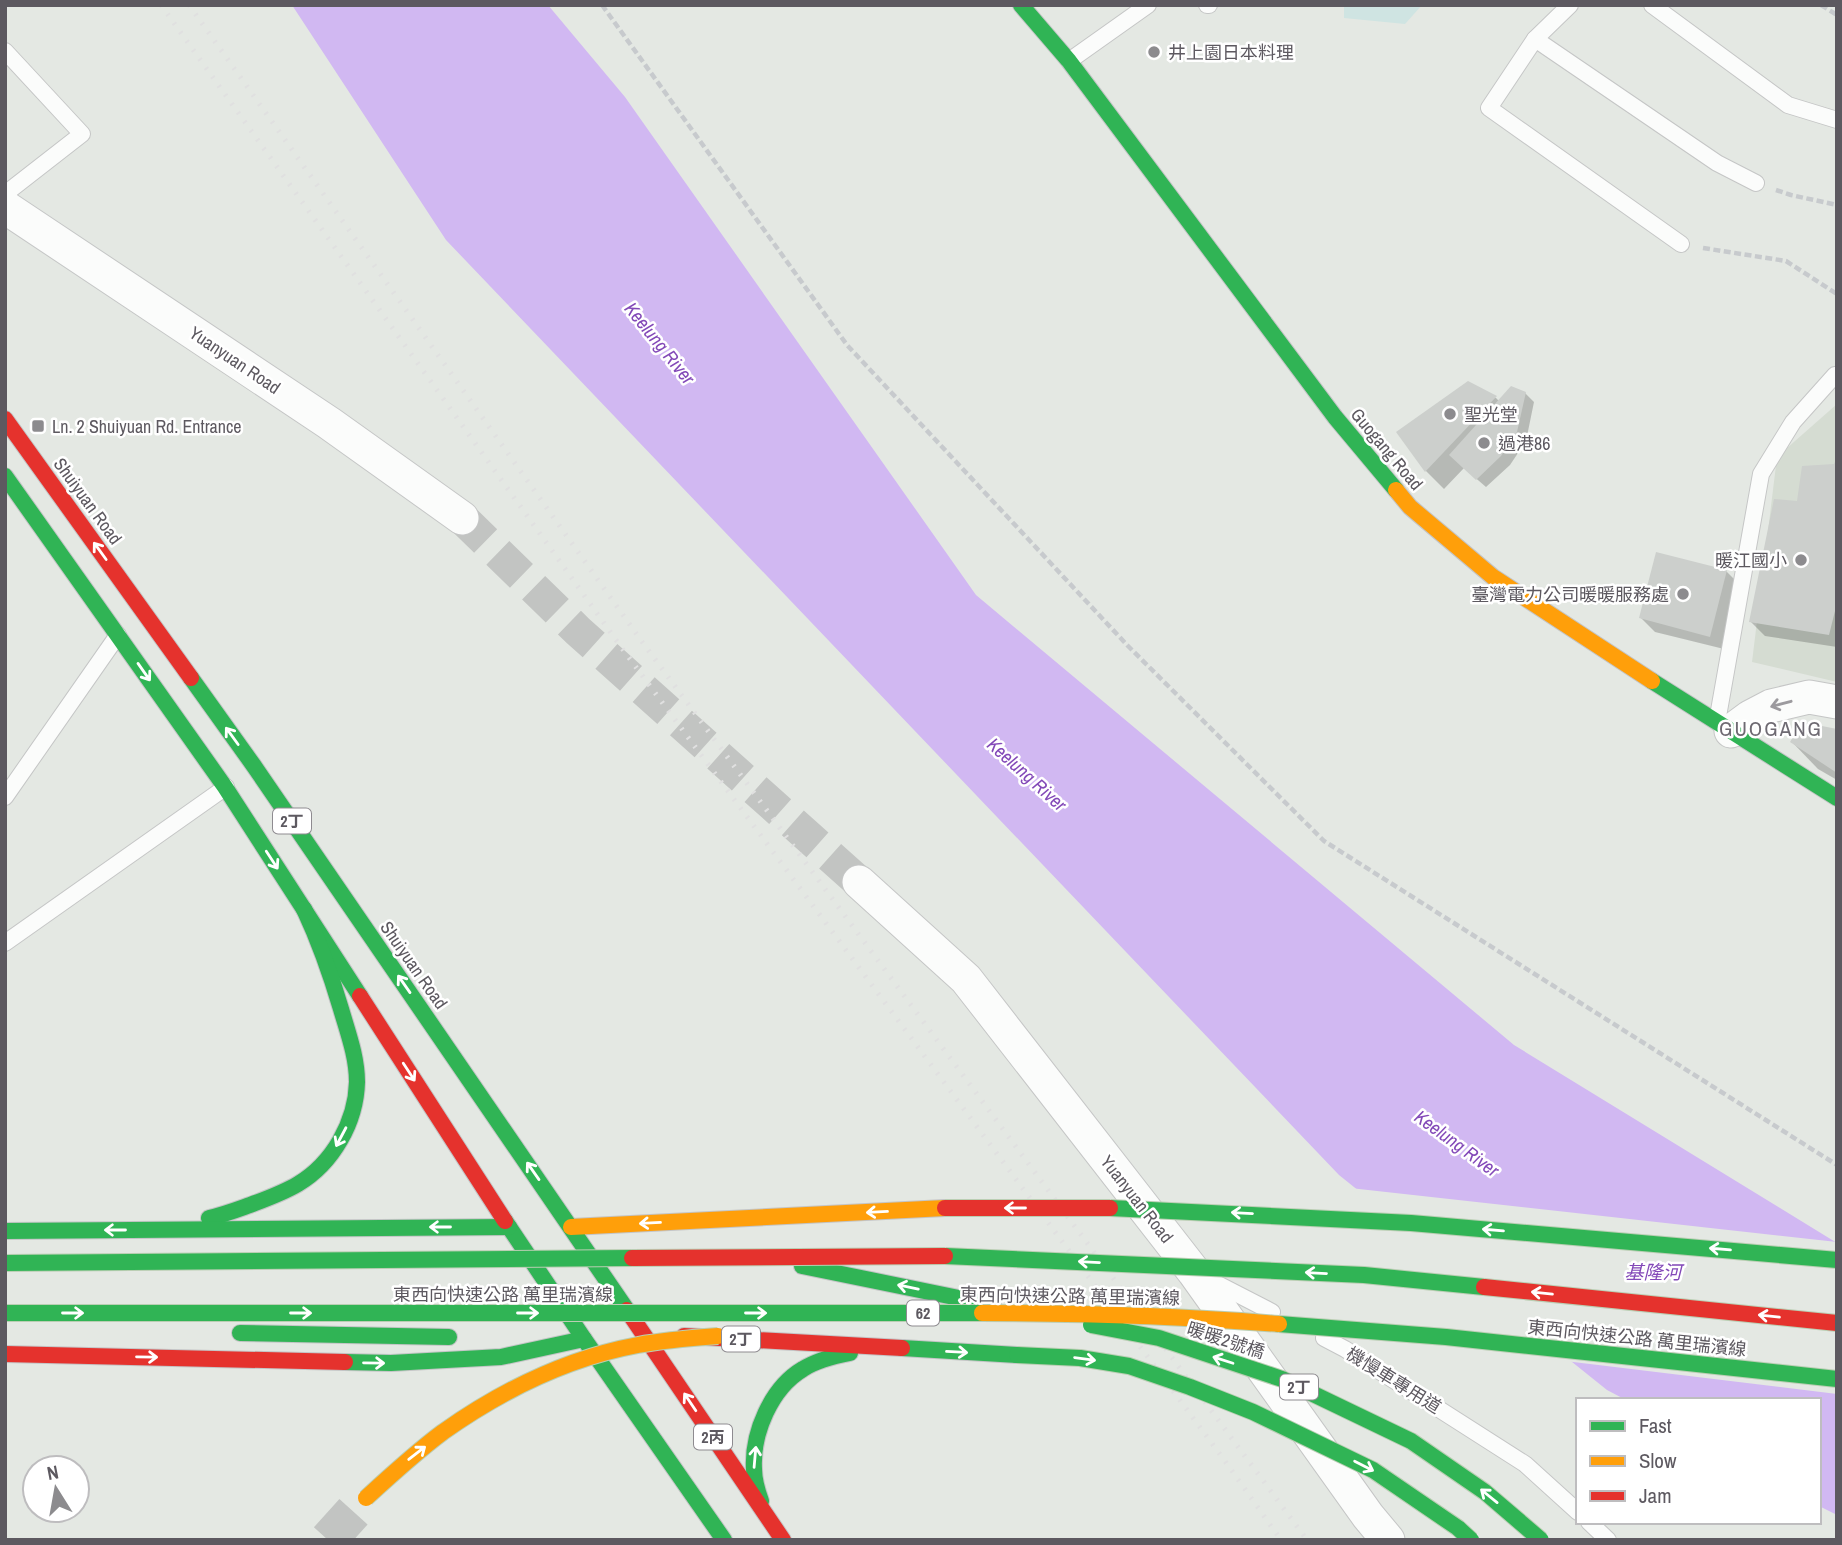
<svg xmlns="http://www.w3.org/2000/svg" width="1842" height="1545" font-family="'Archivo Narrow','Noto Sans TC',sans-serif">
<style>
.education{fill:#d5dcd2}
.green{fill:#cfe4e2}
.water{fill:#d1b8f2}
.pier{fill:#e4e8e3}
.shadow{fill:#0003}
.building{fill:#cccfcc}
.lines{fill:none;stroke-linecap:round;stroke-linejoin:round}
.street-tunnel{stroke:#c2c4c2;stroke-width:33;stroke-dasharray:33 17;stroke-linecap:butt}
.highway-tunnel{stroke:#c2c4c2;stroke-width:38;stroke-dasharray:38 19;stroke-linecap:butt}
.lane-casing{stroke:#c5c6c6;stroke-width:18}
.street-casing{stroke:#c5c6c6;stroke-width:35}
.fast-casing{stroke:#c4c5c6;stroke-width:18}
.slow-casing{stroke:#c4c5c6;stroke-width:18}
.jam-casing{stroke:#c4c5c6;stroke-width:18}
.path{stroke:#c7cacd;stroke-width:4.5;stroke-dasharray:7 3.5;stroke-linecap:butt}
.lane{stroke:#fbfcfb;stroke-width:16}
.street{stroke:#fbfcfb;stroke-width:33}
.fast{stroke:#30b455;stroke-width:16}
.slow{stroke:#ff9f0a;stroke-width:16}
.jam{stroke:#e5322d;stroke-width:16}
.rail{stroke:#e0e0e0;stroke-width:5;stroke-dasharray:2 9;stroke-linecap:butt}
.fast-bridge-casing{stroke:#baceb3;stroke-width:18;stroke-linecap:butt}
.slow-bridge-casing{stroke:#baceb3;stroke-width:18;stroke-linecap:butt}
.jam-bridge-casing{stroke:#baceb3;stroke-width:18;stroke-linecap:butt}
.fast-bridge{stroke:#30b455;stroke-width:16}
.slow-bridge{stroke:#ff9f0a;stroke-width:16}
.jam-bridge{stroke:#e5322d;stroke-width:16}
.oneway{stroke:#fff}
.oneway2{stroke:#9c9a9e}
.poi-dot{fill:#8c8b8e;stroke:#fff;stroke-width:2.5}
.labels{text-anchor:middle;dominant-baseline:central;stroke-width:5;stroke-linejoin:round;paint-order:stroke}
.shield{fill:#fff;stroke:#8e8b90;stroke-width:2}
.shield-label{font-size:16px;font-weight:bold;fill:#5d5960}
.poi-label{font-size:18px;fill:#5d5960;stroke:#fff;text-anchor:start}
.street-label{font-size:18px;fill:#5d5960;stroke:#fff}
.water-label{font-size:19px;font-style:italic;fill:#8349b8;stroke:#fff}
.quarter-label{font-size:21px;letter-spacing:2px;fill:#6e6a72;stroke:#fff}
</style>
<rect width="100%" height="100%" fill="#e4e8e3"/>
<polygon class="education" points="1837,404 1837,682 1752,662 1777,457"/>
<polygon class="green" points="1344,5 1422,5 1405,24 1344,18"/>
<polygon class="water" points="292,5 548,5 625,97 976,595 1514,1045 1837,1243 1837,1515 1819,1506 1819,1400 1626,1400 1607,1390 1339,1175 446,240"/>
<polygon class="pier" points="1350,1188 1837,1242 1837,1394 1565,1361"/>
<g class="shadow">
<polygon points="1468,383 1496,398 1499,401 1525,393 1534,402 1526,441 1510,465 1486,487 1464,468 1444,489 1426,471 1398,433"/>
<polygon points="1837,461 1837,647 1765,636 1751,622 1799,502 1835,465"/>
<polygon points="1726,571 1740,585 1724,649 1655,632 1641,618"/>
<polygon points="1837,731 1837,780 1818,769 1792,742"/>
</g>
<g class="building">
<polygon points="1468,381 1497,396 1425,472 1396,432"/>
<polygon points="1511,386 1526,392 1517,432 1501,456 1476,480 1449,455"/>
<polygon points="1837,457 1837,603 1829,635 1749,622 1774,499 1797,501 1802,466 1834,464"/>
<polygon points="1656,552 1727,570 1710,637 1639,618"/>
<polygon points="1802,722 1837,729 1837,773 1790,742"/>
</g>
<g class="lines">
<polyline class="street-tunnel" points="462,518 578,631 859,882"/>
<polyline class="highway-tunnel" points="328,1540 366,1498"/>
<defs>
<g id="lane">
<polyline points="1207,5 1209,5"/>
<polyline points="1570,5 1535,39 1489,108 1681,244"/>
<polyline points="1652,5 1788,105 1837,120"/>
<polyline points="1535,39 1717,163 1756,183"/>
<polyline points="5,51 82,134 5,194"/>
<polyline points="1069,61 1148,5"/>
<polyline points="1717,722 1761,474 1793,422 1835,375"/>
<polyline points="5,797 118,635"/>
<polyline points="5,943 226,787"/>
<polyline points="1208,1279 1272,1312"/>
<polyline points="1324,1338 1345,1349 1525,1464 1578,1512"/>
<polyline points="1589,1522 1608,1540"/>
</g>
<g id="street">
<polyline points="5,207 329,423 462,518"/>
<polyline points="1731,731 1750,717 1771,706 1809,697 1837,702"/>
<polyline points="859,882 966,979 1194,1272 1368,1516 1388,1540"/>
</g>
<g id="fast">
<polyline points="1021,5 1069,61 1335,417 1396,490"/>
<polyline points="5,476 225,787 360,996"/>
<polyline points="191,678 254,766 627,1310"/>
<polyline points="1652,681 1837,798"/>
<path d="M 209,1218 C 223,1215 236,1210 250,1205 C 266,1199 283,1193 298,1184 C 333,1163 356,1122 357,1082 C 357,1057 348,1033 341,1009 C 331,975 319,941 304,909"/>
<polyline points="505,1221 584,1339 724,1540"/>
<polyline points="5,1231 509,1227"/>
<polyline points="802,1266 993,1305"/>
<polyline points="240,1333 449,1337"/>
<polyline points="902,1348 1017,1355"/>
<polyline points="345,1362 391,1363 501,1357 584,1339"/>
<path d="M 761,1501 C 757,1490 754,1480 754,1469 C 752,1433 771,1388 803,1369 C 817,1360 834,1356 850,1353"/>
</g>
<g id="slow">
<polyline points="1396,490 1410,507 1493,577 1652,681"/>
<polyline points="571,1227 945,1208"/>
</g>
<g id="jam">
<polyline points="5,419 191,678"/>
<polyline points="360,996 505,1221"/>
<polyline points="627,1310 783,1540"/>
<polyline points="684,1336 902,1348"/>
<polyline points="5,1354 345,1362"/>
</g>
</defs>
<use href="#lane" class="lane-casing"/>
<use href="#street" class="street-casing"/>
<use href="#fast" class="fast-casing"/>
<use href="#slow" class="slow-casing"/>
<use href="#jam" class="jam-casing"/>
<g class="path">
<polyline points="602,5 847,345 1128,646 1324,841 1837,1165"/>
<polyline points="1821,5 1837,15"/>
<polyline points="1776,190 1791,195 1837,205"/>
<polyline points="1703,248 1786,261 1837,294"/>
</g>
<use href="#lane" class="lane"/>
<use href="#street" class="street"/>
<use href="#fast" class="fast"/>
<use href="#slow" class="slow"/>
<use href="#jam" class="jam"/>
<g class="rail">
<polyline points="161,5 624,651 1222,1457 1281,1540"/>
<polyline points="189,5 640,639 1307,1540"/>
</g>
<defs>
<g id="fast-bridge">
<polyline points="1110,1208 1411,1223 1837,1260"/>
<polyline points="945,1256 1364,1275 1484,1287"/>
<polyline points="5,1263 632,1258"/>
<polyline points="5,1313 982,1313"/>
<polyline points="1279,1324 1446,1337 1837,1379"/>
<polyline points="1091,1325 1159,1338 1282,1379 1411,1441 1485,1492 1541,1540"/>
<polyline points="1017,1355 1080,1358 1129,1366 1190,1387 1253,1412 1373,1470 1458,1528 1471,1540"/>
</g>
<g id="slow-bridge">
<path d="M 982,1313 C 1081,1313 1180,1316 1279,1324"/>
<path d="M 366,1498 C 391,1475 416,1452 443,1432 C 501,1391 568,1358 638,1345 C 664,1340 691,1338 718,1336"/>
</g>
<g id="jam-bridge">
<polyline points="945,1208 1110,1208"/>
<polyline points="632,1258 945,1256"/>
<polyline points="1484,1287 1837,1323"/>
</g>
</defs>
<use href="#fast-bridge" class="fast-bridge-casing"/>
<use href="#slow-bridge" class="slow-bridge-casing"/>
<use href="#jam-bridge" class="jam-bridge-casing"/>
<use href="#fast-bridge" class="fast-bridge"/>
<use href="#slow-bridge" class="slow-bridge"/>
<use href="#jam-bridge" class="jam-bridge"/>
</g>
<defs><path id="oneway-shaft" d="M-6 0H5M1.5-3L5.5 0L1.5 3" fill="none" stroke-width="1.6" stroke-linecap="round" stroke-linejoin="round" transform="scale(1.75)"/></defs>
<g class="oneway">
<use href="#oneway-shaft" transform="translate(100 551) rotate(-126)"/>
<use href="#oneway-shaft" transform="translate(144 672) rotate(55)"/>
<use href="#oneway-shaft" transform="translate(232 736) rotate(-126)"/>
<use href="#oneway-shaft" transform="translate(272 860) rotate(57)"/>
<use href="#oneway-shaft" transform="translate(404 984) rotate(-125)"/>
<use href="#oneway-shaft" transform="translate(409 1072) rotate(57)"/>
<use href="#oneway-shaft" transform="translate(341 1137) rotate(118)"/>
<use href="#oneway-shaft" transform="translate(533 1171) rotate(-125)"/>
<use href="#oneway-shaft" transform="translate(1015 1208) rotate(180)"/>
<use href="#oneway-shaft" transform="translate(877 1212) rotate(177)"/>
<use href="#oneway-shaft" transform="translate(1242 1213) rotate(-177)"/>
<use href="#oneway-shaft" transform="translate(650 1223) rotate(177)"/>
<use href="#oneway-shaft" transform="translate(440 1227) rotate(180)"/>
<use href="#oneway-shaft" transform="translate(115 1230) rotate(180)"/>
<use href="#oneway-shaft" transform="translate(1493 1230) rotate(-175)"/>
<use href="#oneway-shaft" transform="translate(1720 1249) rotate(-175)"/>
<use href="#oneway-shaft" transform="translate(1089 1262) rotate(-177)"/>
<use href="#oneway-shaft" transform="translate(1316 1273) rotate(-177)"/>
<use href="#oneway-shaft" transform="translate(908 1287) rotate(-168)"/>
<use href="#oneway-shaft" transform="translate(1542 1293) rotate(-174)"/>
<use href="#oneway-shaft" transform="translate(73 1313)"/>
<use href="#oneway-shaft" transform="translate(301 1313)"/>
<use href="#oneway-shaft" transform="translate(528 1313)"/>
<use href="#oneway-shaft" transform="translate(756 1313)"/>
<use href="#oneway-shaft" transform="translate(1769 1316) rotate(-174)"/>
<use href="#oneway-shaft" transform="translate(957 1352) rotate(3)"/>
<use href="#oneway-shaft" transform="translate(147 1357) rotate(1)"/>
<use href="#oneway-shaft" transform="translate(1085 1359) rotate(8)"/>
<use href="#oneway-shaft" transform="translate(1223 1360) rotate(-162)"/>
<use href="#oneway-shaft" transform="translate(374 1363) rotate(1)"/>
<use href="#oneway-shaft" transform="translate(690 1402) rotate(-124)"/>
<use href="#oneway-shaft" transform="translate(417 1453) rotate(-38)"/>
<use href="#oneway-shaft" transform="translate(755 1457) rotate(-85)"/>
<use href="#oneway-shaft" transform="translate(1364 1466) rotate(27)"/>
<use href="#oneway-shaft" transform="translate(1489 1496) rotate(-141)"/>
</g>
<use class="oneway2" href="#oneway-shaft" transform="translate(1781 704) rotate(165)"/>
<g class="poi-dot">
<circle cx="1154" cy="52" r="7"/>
<circle cx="1450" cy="414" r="7"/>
<rect x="31" y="419" width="14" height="14" rx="3.5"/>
<circle cx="1484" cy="443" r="7"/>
<circle cx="1801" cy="560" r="7"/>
<circle cx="1683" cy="594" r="7"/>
</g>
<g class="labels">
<g class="shield">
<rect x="273" y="808.5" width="38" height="25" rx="5"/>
<rect x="907" y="1300.5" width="32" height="25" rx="5"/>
<rect x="722" y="1326.5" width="38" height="25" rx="5"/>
<rect x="1280" y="1374.5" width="38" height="25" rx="5"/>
<rect x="694" y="1424.5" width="38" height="25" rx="5"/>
</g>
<g class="shield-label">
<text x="292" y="821">2丁</text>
<text x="923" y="1313">62</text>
<text x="741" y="1339">2丁</text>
<text x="1299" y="1387">2丁</text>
<text x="713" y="1437">2丙</text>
</g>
<g class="poi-label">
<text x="1168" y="52">井上園日本料理</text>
<text x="1464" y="414">聖光堂</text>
<text x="52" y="426">Ln. 2 Shuiyuan Rd. Entrance</text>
<text x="1498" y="443">過港86</text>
<text x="1787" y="560" text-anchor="end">暖江國小</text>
<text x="1669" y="594" text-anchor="end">臺灣電力公司暖暖服務處</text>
</g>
<g class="street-label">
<text transform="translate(235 360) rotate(34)">Yuanyuan Road</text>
<text transform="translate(1387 449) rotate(50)">Guogang Road</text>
<text transform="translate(88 501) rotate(54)">Shuiyuan Road</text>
<text transform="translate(414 965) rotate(55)">Shuiyuan Road</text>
<text transform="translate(1137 1199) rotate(52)">Yuanyuan Road</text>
<text x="503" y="1294">東西向快速公路 萬里瑞濱線</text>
<text transform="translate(1070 1296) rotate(1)">東西向快速公路 萬里瑞濱線</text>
<text transform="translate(1637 1338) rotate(6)">東西向快速公路 萬里瑞濱線</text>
<text transform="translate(1226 1340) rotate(18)">暖暖2號橋</text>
<text transform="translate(1394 1380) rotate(32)">機慢車專用道</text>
</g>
<g class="water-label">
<text transform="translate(660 343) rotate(51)">Keelung River</text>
<text transform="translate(1027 774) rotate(42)">Keelung River</text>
<text transform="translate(1457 1143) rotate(36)">Keelung River</text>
<text x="1653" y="1272">基隆河</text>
</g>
<g class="quarter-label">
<text x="1771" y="728">GUOGANG</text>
</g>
</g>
<rect width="1842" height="1545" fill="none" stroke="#5d5960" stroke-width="14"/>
<rect x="1576" y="1398" width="245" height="126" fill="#ffffff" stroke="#bebdbf" stroke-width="2"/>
<rect x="1590" y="1421" width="35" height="10" fill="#30b455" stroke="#bebdbf" stroke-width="2"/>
<text x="1639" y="1433" font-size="21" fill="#5d5960">Fast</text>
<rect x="1590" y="1456" width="35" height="10" fill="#ff9f0a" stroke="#bebdbf" stroke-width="2"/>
<text x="1639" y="1468" font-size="21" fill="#5d5960">Slow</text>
<rect x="1590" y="1491" width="35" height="10" fill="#e5322d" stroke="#bebdbf" stroke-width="2"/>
<text x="1639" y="1503" font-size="21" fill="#5d5960">Jam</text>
<g transform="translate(56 1489) rotate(349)"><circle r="33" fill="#ffffff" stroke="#bebdbf" stroke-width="2"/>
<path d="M0-5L12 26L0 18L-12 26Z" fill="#8c8b8e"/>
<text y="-10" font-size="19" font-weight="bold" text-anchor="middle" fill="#5d5960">N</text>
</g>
</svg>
